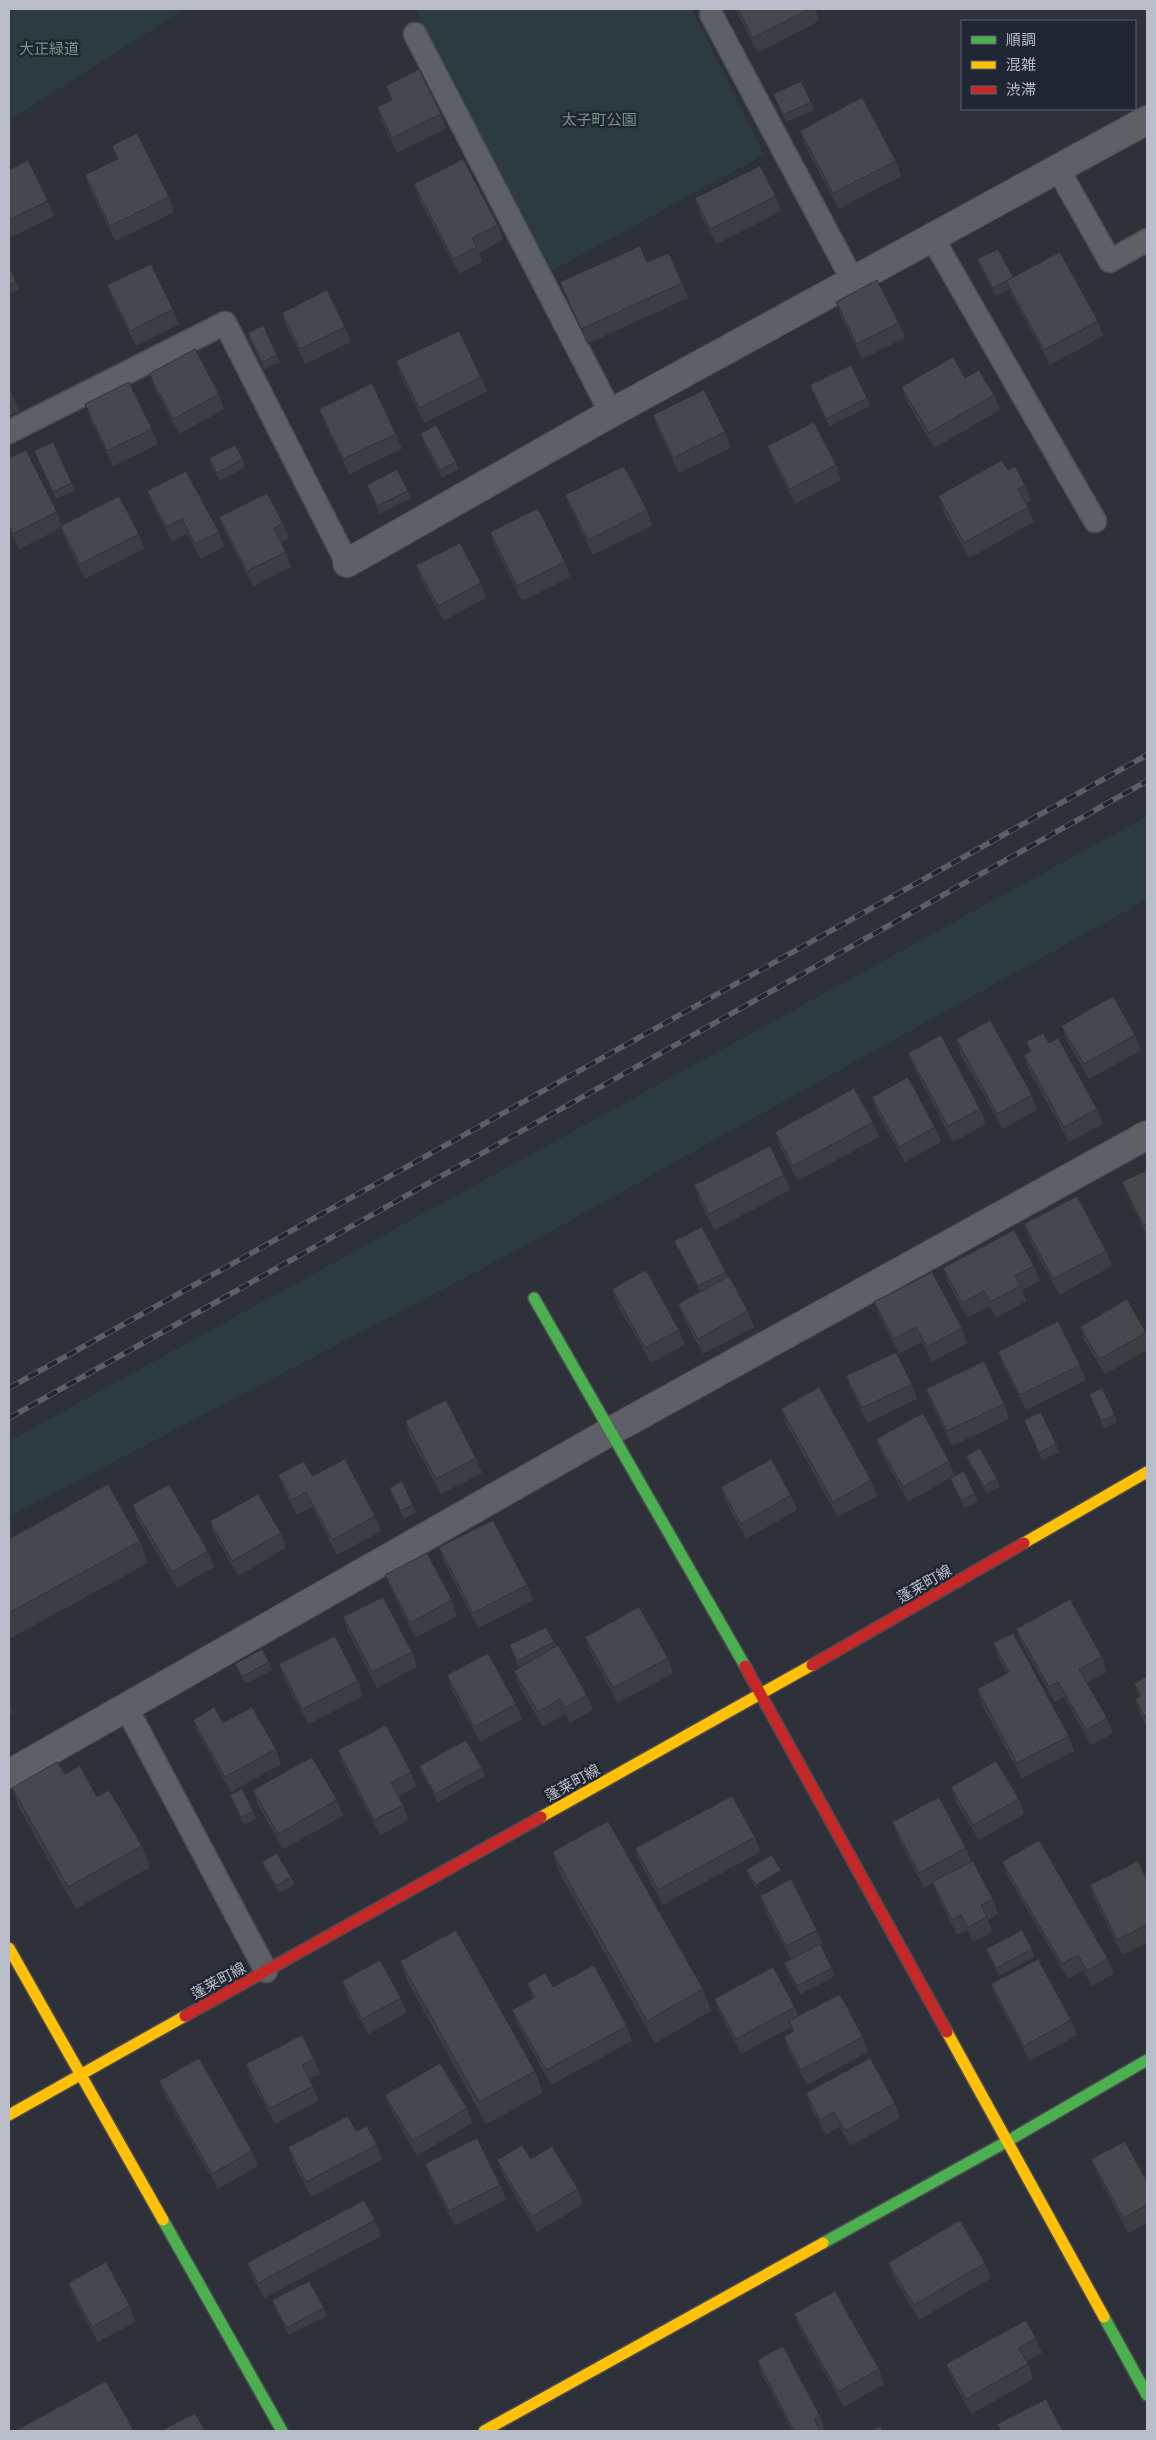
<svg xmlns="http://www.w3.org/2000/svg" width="1156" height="2440" font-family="'Exo 2','Noto Sans JP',sans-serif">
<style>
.green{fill:#2c3b3f}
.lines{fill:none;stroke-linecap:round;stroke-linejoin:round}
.lane-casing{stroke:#4a4c52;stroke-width:25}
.street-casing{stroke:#4a4c52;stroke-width:30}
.fast-casing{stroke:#4a4c52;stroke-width:14}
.slow-casing{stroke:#4a4c52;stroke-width:14}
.jam-casing{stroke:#4a4c52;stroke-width:14}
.lane{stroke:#5e6067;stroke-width:22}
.street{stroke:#5e6067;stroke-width:28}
.fast{stroke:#4caf50;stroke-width:11}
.slow{stroke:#ffc107;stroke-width:11}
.jam{stroke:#c62828;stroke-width:11}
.rail-casing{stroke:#5c5f65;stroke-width:5.5}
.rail{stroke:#212634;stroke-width:4;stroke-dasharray:11;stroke-linecap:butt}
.wall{fill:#3c3e45}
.shaded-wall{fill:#313238}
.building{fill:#464850;stroke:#313238}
.labels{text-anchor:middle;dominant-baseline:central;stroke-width:5;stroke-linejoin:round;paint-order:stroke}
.park-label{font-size:15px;fill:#739781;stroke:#212634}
.street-label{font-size:15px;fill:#b9bdc9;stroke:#212634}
</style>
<rect width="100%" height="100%" fill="#2e3139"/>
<g class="green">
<polygon points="9,9 185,9 13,118 9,123"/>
<polygon points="415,9 692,9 764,155 552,271"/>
<polygon points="1147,816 1147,899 512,1253 9,1517 9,1441"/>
</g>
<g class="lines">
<defs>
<g id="lane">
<polyline points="711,14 853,281"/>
<polyline points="415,34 611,413"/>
<polyline points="1058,169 1110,261 1147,240"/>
<polyline points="932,237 1095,521"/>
<polyline points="9,432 225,323 347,563"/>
<polyline points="126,1707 266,1971"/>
</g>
<g id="street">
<polyline points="347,563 611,413 1147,120"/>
<polyline points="9,1774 611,1431 1147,1135"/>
</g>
<g id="fast">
<polyline points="534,1298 745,1666"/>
<polyline points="163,2220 282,2431"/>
<polyline points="823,2243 1006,2142 1147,2060"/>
<polyline points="1104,2317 1147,2395"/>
</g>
<g id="slow">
<polyline points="1024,1543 1147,1472"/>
<polyline points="541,1817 812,1665"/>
<polyline points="9,1948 163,2220"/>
<polyline points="947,2032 1104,2317"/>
<polyline points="9,2115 185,2016"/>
<polyline points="484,2431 823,2243"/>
</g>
<g id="jam">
<polyline points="812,1665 1024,1543"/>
<polyline points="745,1666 947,2032"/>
<polyline points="185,2016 541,1817"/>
</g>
</defs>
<use href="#lane" class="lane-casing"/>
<use href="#street" class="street-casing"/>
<use href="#fast" class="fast-casing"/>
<use href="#slow" class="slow-casing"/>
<use href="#jam" class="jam-casing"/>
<use href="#lane" class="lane"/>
<use href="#street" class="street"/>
<use href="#fast" class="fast"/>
<use href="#slow" class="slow"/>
<use href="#jam" class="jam"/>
<defs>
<g id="rail">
<polyline points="9,1388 1147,755"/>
<polyline points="9,1418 1147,781"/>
</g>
</defs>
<use href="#rail" class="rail-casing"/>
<use href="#rail" class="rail"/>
</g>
<g class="wall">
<polygon points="735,9 815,9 819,21 758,53"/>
<polygon points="386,86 441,114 446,129 397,153 382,122 377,107 391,100"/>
<polygon points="773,94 811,102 814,110 786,122"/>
<polygon points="800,131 896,161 901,176 839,209 805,146"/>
<polygon points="112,146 169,197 174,212 115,241 90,190 85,175 117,159"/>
<polygon points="9,170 48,201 54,216 9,238"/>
<polygon points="414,184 498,225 503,240 479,253 482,262 459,274 419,199"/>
<polygon points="776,196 781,211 716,244 700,214 695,198"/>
<polygon points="977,259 1098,321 1103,336 1050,365 1012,296 1009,289 996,296 980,267"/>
<polygon points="647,262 682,283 688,298 587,344 566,297 560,282"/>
<polygon points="9,267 16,282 19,289 9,295"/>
<polygon points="107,285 173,309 179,324 136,346 113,301"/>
<polygon points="836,302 899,323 905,338 862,359 841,317"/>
<polygon points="282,313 345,327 351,342 305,364 287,328"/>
<polygon points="248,333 277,355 280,362 264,369 250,341"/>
<polygon points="396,361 481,377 487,392 424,423 401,376"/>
<polygon points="149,374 219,394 224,409 179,434 155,389"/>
<polygon points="965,378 994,395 1000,410 934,448 907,402 901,387"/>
<polygon points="810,385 867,398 870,406 829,426 813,393"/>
<polygon points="9,387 13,396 19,411 9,416"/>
<polygon points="85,404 152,429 158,444 113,466 90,419"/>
<polygon points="319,409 396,434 402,449 349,474 325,424"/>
<polygon points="653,415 725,432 731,448 679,473 658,430"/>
<polygon points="420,434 456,462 458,469 442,478 423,442"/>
<polygon points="767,446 836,465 841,480 795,504 773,461"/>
<polygon points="34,451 72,483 75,491 56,499 37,458"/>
<polygon points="9,458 57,512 62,526 139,534 144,549 85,579 66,541 61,528 19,549 9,529"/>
<polygon points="209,458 243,459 245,467 220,481 211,466"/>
<polygon points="1008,470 1025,485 1031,500 1026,503 1034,522 969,558 943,511 938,496"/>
<polygon points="367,485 408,491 411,498 380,514 370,492"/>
<polygon points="147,491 219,532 224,547 201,559 187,534 172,542 153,506"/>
<polygon points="565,495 647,510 652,526 593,555 571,510"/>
<polygon points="219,517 283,523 289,539 281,542 286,552 291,567 253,586 225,532"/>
<polygon points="490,532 565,562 570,577 522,601 495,547"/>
<polygon points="416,565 481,583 486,598 443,621 422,581"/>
<polygon points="1061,1026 1135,1035 1141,1050 1089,1079 1067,1041"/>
<polygon points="956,1039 1032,1095 1037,1110 1003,1129 961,1055"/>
<polygon points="1026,1042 1049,1043 1097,1109 1103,1124 1069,1142 1029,1070 1024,1055 1030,1051"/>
<polygon points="908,1053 980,1109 986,1124 953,1142 914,1068"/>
<polygon points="872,1097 935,1127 941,1142 905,1162 877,1112"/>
<polygon points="873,1122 879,1137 798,1181 780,1147 775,1132"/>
<polygon points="1147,1170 1147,1237 1128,1197 1122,1182"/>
<polygon points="784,1175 790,1190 714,1230 699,1200 694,1185"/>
<polygon points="1024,1224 1106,1251 1112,1266 1059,1295 1029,1239"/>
<polygon points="674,1241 726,1272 727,1277 748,1311 754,1327 703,1354 684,1319 678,1304 700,1292 677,1248"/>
<polygon points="1034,1266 1040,1281 1022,1290 1026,1301 996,1318 990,1306 967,1318 948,1283 943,1268"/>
<polygon points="612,1289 679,1330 685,1345 651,1363 617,1304"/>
<polygon points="874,1302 962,1328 967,1343 932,1362 922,1342 899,1354 880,1317"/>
<polygon points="1080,1327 1146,1333 1147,1335 1147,1350 1105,1374 1085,1342"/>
<polygon points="998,1352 1080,1365 1086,1380 1026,1410 1004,1367"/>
<polygon points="846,1376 912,1384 917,1399 867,1423 852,1391"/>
<polygon points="926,1389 1004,1404 1009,1419 952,1446 932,1404"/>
<polygon points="1089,1394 1115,1415 1117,1422 1104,1429"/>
<polygon points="781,1409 871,1480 877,1496 838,1517 786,1424"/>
<polygon points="1024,1420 1056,1444 1059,1452 1042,1460"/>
<polygon points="405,1421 476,1458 482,1473 441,1494 410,1437"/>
<polygon points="876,1439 949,1461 955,1476 975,1494 978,1502 964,1508 950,1478 908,1502 882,1454"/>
<polygon points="966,1456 997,1479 1000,1487 987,1494 969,1463"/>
<polygon points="278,1475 312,1476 375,1516 381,1531 337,1555 312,1507 297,1515 284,1490"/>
<polygon points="721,1487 791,1495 797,1510 746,1539 726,1502"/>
<polygon points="389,1488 413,1505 416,1512 404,1519 392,1496"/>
<polygon points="132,1505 208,1551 214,1567 177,1588 138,1520"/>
<polygon points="210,1521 281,1533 286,1548 238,1576 215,1536"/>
<polygon points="9,1539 140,1541 148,1563 9,1639"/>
<polygon points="439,1547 527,1585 533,1600 478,1628 444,1562"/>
<polygon points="385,1575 452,1600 457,1616 415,1638 391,1590"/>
<polygon points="343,1617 412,1652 417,1667 377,1688 348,1632"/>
<polygon points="1016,1629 1102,1657 1107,1672 1087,1683 1107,1718 1113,1733 1091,1745 1064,1697 1055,1702 1022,1644"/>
<polygon points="585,1637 668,1658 673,1673 618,1703 590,1652"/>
<polygon points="554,1642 556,1646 587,1695 593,1710 570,1723 565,1714 543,1727 519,1686 514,1671 519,1668 509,1645"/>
<polygon points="993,1643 1069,1736 1074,1751 1022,1778 982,1705 977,1689 1007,1674 999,1658"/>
<polygon points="269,1662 272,1670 245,1684 238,1671 235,1664"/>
<polygon points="279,1664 358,1681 363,1696 308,1724 284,1679"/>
<polygon points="447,1675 516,1704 522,1719 480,1742 452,1691"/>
<polygon points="1147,1676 1147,1726 1140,1714 1135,1699 1139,1697 1134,1684"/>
<polygon points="9,1701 13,1713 9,1716"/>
<polygon points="193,1720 223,1723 276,1749 281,1764 231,1792 199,1735"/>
<polygon points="338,1750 411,1772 416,1787 398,1797 403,1805 408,1820 380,1835 343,1765"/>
<polygon points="419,1766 482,1768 485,1776 438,1802 422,1774"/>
<polygon points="65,1774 97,1797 142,1846 150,1867 76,1909 20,1810 12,1788"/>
<polygon points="951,1787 1019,1799 1024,1814 979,1840 956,1802"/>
<polygon points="253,1790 337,1800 343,1816 283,1849 258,1805"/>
<polygon points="230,1795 253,1811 256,1819 244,1825 233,1803"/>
<polygon points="892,1822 966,1848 971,1862 993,1899 998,1914 988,1920 992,1932 973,1942 967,1930 957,1935 938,1897 933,1883 924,1888 898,1837"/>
<polygon points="755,1837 760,1852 663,1905 640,1863 635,1848"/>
<polygon points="552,1852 703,1989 711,2011 655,2043 560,1874"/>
<polygon points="262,1862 291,1877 294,1885 279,1893 265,1870"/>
<polygon points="1002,1862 1108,1959 1114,1974 1092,1986 1083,1970 1068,1979 1008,1877"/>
<polygon points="746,1870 784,1877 759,1893 749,1878"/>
<polygon points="1147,1880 1147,1943 1122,1955 1095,1900 1090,1885"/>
<polygon points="760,1896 817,1930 823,1945 821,1946 832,1968 835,1976 800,1994 787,1971 784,1963 791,1959 765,1911"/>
<polygon points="986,1949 1032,1949 1035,1957 999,1976 989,1957"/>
<polygon points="400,1961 535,2071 543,2093 486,2124 408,1982"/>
<polygon points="342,1981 401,1998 406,2013 368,2034 347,1996"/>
<polygon points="527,1983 553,1987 627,2026 632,2041 551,2085 518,2025 512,2010 533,1998"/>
<polygon points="991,1984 1071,2020 1077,2035 1030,2061 997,1999"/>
<polygon points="714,1999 795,2007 798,2016 863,2037 868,2052 807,2085 789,2052 784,2037 793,2031 791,2027 741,2054 720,2014"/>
<polygon points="314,2059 320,2074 309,2079 313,2086 318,2101 275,2124 251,2080 246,2064"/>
<polygon points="159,2081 252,2151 258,2166 218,2189 165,2096"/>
<polygon points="806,2093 895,2103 900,2118 850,2146 840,2127 826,2135 811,2108"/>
<polygon points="385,2095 467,2108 472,2123 417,2156 391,2110"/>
<polygon points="356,2131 377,2145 382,2160 311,2197 293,2162 288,2147"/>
<polygon points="1091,2159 1147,2182 1147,2223 1128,2233 1097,2174"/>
<polygon points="497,2160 578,2189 583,2204 537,2232 503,2175"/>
<polygon points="425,2164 500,2185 506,2200 455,2226 431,2179"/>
<polygon points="375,2220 381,2236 264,2298 253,2278 247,2263"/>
<polygon points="888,2263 985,2263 991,2278 919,2320 894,2278"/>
<polygon points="68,2283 130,2306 135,2322 98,2342 74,2298"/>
<polygon points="272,2300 324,2308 327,2316 289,2335 275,2308"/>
<polygon points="794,2314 879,2369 884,2384 844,2407 800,2329"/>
<polygon points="1036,2338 1042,2353 1027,2361 1033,2379 971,2414 952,2379 946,2364"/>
<polygon points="757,2360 820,2416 825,2431 792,2431 762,2375"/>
</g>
<polygon class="shaded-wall" points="781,1870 784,1877 759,1893 756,1885"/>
<g class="building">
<polygon points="738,9 809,9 753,38"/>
<polygon points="419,69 441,114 392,138 377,107 392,100 386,86"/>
<polygon points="801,81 811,102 783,115 773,94"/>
<polygon points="862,97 896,161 833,193 800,131"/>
<polygon points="137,133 169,197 110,226 85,175 118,159 112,146"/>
<polygon points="463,159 498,225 472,238 477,247 453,259 414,184"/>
<polygon points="28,160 48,201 9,220 9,170"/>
<polygon points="760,166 776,196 710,229 695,198"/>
<polygon points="640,246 647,262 669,253 682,283 581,329 560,282"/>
<polygon points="998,249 1013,277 993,288 977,259"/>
<polygon points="1060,252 1098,321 1044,350 1006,281"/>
<polygon points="151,264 173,309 130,331 107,285"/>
<polygon points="9,267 16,282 9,285"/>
<polygon points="877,280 899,323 857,344 836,302"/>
<polygon points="327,290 345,327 300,349 282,313"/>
<polygon points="263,325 277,355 262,362 248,333"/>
<polygon points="459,331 481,377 419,408 396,361"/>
<polygon points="195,349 219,394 173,419 149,374"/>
<polygon points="953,357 965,378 979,370 994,395 929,433 901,387"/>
<polygon points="851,365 867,398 826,419 810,385"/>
<polygon points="129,382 152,429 107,451 85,404"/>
<polygon points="372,383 396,434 343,459 319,409"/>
<polygon points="9,387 13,396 9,398"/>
<polygon points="704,390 725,432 673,458 653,415"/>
<polygon points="814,422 836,465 790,489 767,446"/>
<polygon points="436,425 456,462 440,470 420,434"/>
<polygon points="53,442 72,483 53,492 34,451"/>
<polygon points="235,445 243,459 217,473 209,458"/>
<polygon points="26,450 57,512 13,534 9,525 9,458"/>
<polygon points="1002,460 1008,470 1015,466 1025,485 1018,489 1028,507 964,543 938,496"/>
<polygon points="624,466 647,510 588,540 565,495"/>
<polygon points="397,469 408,491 377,506 367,485"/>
<polygon points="186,471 219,532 195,544 182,519 166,527 147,491"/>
<polygon points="267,493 283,523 274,528 286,552 247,571 219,517"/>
<polygon points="119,496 139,534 80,564 60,526"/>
<polygon points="538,508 565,562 517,586 490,532"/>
<polygon points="460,543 481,583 438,606 416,565"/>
<polygon points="1113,996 1135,1035 1084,1064 1061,1026"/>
<polygon points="990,1020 1032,1095 997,1114 956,1039"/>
<polygon points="1043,1033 1049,1043 1058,1038 1097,1109 1064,1127 1024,1055 1031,1051 1026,1042"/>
<polygon points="941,1035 980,1109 948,1126 908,1053"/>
<polygon points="908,1077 935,1127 899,1147 872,1097"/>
<polygon points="854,1088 873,1122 793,1166 775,1132"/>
<polygon points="770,1146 784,1175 709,1214 694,1185"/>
<polygon points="1147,1170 1147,1224 1143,1225 1122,1182"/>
<polygon points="1077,1196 1106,1251 1053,1279 1024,1224"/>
<polygon points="702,1227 726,1272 698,1286 674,1241"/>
<polygon points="1014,1230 1034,1266 1015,1276 1021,1286 990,1302 984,1291 962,1303 943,1268"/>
<polygon points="646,1270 679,1330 645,1348 612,1289"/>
<polygon points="932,1272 962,1328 927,1347 916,1327 894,1339 874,1302"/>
<polygon points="729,1276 748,1311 698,1339 678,1304"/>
<polygon points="1127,1299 1146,1333 1099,1359 1080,1327"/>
<polygon points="1058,1321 1080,1365 1020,1395 998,1352"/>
<polygon points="896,1352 912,1384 862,1408 846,1376"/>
<polygon points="984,1361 1004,1404 947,1431 926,1389"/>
<polygon points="819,1387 871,1480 833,1502 781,1409"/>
<polygon points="1102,1388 1115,1415 1101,1421 1089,1394"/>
<polygon points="446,1400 476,1458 436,1479 405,1421"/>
<polygon points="1041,1412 1056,1444 1039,1453 1024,1420"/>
<polygon points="923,1413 949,1461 903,1487 876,1439"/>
<polygon points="980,1448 997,1479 984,1486 966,1456"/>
<polygon points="345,1459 375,1516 332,1540 306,1492 292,1500 278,1475 304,1461 312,1476"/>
<polygon points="771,1459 791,1495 741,1524 721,1487"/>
<polygon points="964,1471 975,1494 961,1500 950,1478"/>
<polygon points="402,1481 413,1505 401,1511 389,1488"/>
<polygon points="108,1484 140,1541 9,1613 9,1539"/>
<polygon points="169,1484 208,1551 172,1572 132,1505"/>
<polygon points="258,1494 281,1533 232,1561 210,1521"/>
<polygon points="493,1520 527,1585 473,1613 439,1547"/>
<polygon points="427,1553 452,1600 410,1623 385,1575"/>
<polygon points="383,1597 412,1652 372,1672 343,1617"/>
<polygon points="1070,1599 1102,1657 1079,1669 1107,1718 1086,1730 1058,1682 1049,1687 1016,1629"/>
<polygon points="639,1607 668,1658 613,1688 585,1637"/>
<polygon points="546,1627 554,1642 517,1661 509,1645"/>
<polygon points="1013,1633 1069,1736 1017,1763 977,1689 1009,1672 993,1643"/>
<polygon points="335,1636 358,1681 302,1709 279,1664"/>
<polygon points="558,1645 587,1695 565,1708 560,1699 538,1712 514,1671"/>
<polygon points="262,1649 269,1662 242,1677 235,1664"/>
<polygon points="488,1653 516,1704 474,1727 447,1675"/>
<polygon points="1147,1676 1147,1718 1146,1718 1135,1699 1141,1696 1134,1684"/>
<polygon points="214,1707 223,1723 252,1707 276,1749 225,1777 193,1720"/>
<polygon points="386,1725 411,1772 391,1783 403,1805 374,1820 338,1750"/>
<polygon points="466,1740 482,1768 435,1794 419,1766"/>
<polygon points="312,1757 337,1800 278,1834 253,1790"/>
<polygon points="996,1761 1019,1799 973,1825 951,1787"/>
<polygon points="57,1762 65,1774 80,1766 97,1797 109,1790 142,1846 68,1887 12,1788"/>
<polygon points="242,1789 253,1811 241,1817 230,1795"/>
<polygon points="732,1796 755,1837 658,1890 635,1848"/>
<polygon points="939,1797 966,1848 919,1873 892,1822"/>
<polygon points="608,1821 703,1989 647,2021 552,1852"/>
<polygon points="1039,1840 1108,1959 1087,1971 1078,1955 1062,1964 1002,1862"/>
<polygon points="277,1853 291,1877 276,1886 262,1862"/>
<polygon points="772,1855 781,1870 756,1885 746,1870"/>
<polygon points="973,1861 993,1899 981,1905 987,1917 968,1927 961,1915 952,1920 932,1882"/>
<polygon points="1138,1861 1147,1880 1147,1925 1117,1940 1090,1885"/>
<polygon points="791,1879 817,1930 786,1946 760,1896"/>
<polygon points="456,1930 535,2071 479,2102 400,1961"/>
<polygon points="1022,1930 1032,1949 996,1968 986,1949"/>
<polygon points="820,1944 832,1968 797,1986 784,1963"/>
<polygon points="1038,1959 1071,2020 1024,2046 991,1984"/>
<polygon points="380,1960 401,1998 362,2019 342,1981"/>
<polygon points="594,1965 627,2026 546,2070 512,2010 535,1997 527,1983 545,1973 553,1987"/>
<polygon points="773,1967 795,2007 736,2039 714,1999"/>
<polygon points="840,1994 863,2037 801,2070 784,2037 794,2031 789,2021"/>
<polygon points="302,2035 314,2059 302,2065 313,2086 269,2109 246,2064"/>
<polygon points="199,2058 252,2151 212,2174 159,2081"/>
<polygon points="870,2058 895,2103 845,2131 834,2112 820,2120 806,2093"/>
<polygon points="440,2063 467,2108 412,2141 385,2095"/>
<polygon points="348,2116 356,2131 367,2126 377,2145 306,2182 288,2147"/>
<polygon points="477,2138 500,2185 449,2211 425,2164"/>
<polygon points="1125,2141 1147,2182 1147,2205 1123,2218 1091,2159"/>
<polygon points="522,2145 531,2159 552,2146 578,2189 531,2217 497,2160"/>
<polygon points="364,2200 375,2220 258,2283 247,2263"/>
<polygon points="960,2220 985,2263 914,2305 888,2263"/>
<polygon points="106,2262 130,2306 92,2327 68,2283"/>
<polygon points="309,2281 324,2308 286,2328 272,2300"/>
<polygon points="835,2291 879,2369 838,2392 794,2314"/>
<polygon points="1026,2320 1036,2338 1019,2348 1028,2364 966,2399 946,2364"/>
<polygon points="783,2346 820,2416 814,2419 820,2431 794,2431 757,2360"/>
<polygon points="106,2381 133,2429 129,2431 15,2431"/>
<polygon points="1046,2399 1063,2431 1001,2431 997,2424"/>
<polygon points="195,2413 205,2431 161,2431"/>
<polygon points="880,2426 883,2431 870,2431"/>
</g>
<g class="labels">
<g class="park-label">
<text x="49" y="48">大正緑道</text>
<text x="599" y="119">太子町公園</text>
</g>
<g class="street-label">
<text transform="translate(924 1583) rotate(-30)">蓬莱町線</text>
<text transform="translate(572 1782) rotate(-29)">蓬莱町線</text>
<text transform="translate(218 1980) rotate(-29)">蓬莱町線</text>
</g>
</g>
<rect width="1156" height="2440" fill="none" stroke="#b9bdc9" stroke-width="20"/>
<rect x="961" y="20" width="175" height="90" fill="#212634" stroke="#5e6270"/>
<rect x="971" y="36" width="25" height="8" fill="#4caf50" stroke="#5e6270"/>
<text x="1006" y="45" font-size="15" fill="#b9bdc9">順調</text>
<rect x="971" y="61" width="25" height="8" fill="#ffc107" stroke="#5e6270"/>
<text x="1006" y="70" font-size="15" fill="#b9bdc9">混雑</text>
<rect x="971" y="86" width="25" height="8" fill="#c62828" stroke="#5e6270"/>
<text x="1006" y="95" font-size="15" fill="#b9bdc9">渋滞</text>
</svg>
